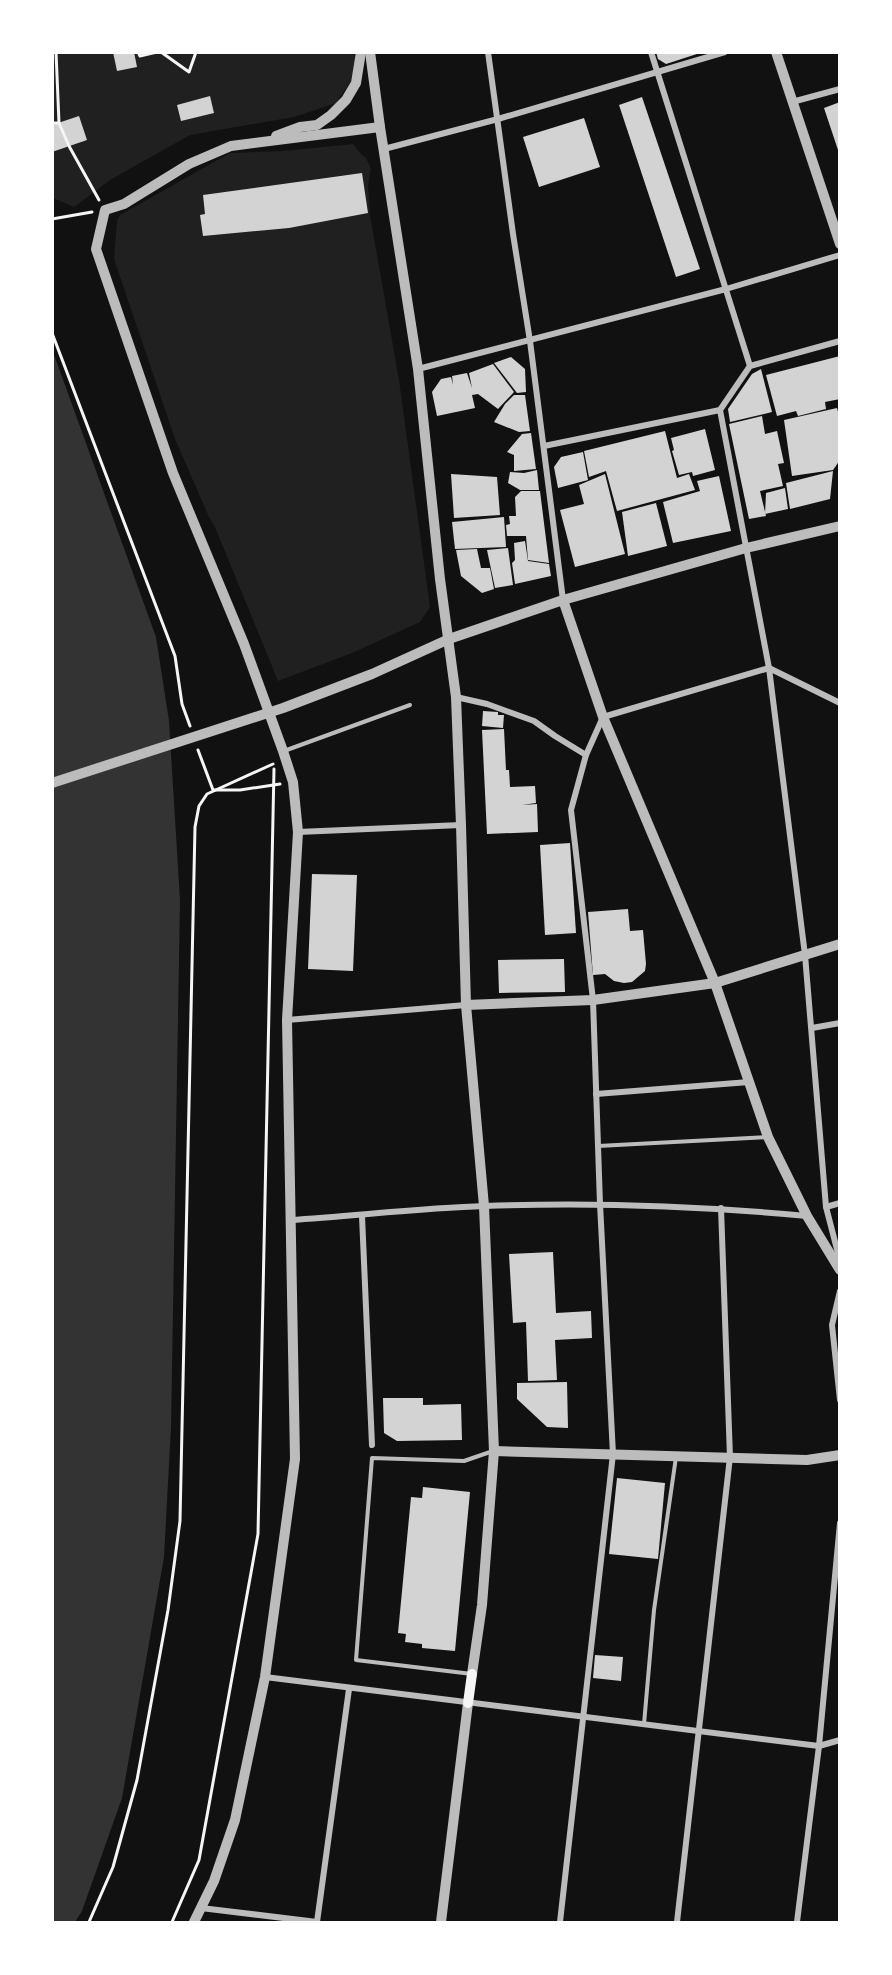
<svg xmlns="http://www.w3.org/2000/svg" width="892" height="1975" font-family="'DM Sans',sans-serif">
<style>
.green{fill:#202020}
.water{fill:#333}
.building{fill:#d3d3d3}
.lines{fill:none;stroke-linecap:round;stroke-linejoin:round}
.path{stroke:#f5f5f5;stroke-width:3}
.service{stroke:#bcbcbc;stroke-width:4}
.minor{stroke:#bcbcbc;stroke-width:6}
.tertiary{stroke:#bcbcbc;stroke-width:10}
.secondary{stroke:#f5f5f5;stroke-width:10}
</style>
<rect width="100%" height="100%" fill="#111"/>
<g class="green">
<polygon points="53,53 355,53 353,78 336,103 294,117 190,135 110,180 74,207 53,198"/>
<polygon points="353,144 359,152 366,158 371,169 368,185 370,215 399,380 430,607 420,622 352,653 278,681 215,527 209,517 175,439 114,259 117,221 120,215 230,153 283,151"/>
</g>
<polygon class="water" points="52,349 156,637 169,721 180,900 171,1427 164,1557 122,1798 82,1911 75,1922 52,1922"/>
<g class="building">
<polygon points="113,52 134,52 137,67 117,71"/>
<polygon points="656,52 700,52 700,53 666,64 658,59"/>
<polygon points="210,96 214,113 181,121 177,105"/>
<polygon points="642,97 700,269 676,277 619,105"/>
<polygon points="840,102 840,152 839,153 824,108"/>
<polygon points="79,116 87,140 52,152 52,125"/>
<polygon points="584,118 600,167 539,187 523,137"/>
<polygon points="362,173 368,213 289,228 203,236 200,215 205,214 203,195"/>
<polygon points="840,356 840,399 825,402 826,409 798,416 796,411 777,416 766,375"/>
<polygon points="511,357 525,369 526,392 517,393 494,363"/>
<polygon points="493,364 514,392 498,409 478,394 472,395 475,408 437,416 432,392 441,379 451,377 453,385 452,376 467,373 472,388 469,373"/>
<polygon points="761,369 772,412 730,422 728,409 752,374"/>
<polygon points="514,395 525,395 530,431 519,432 494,422 505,404"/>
<polygon points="837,408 840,419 840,460 833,470 792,476 784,420"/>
<polygon points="762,416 765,434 777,431 784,463 778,464 783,486 760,491 766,516 749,519 729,424"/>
<polygon points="705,429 715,470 693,476 692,472 679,475 672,451 674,450 671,438"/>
<polygon points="665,431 677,478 689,474 695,490 617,511 606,471 589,477 584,451"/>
<polygon points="531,433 536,469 514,471 514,455 507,452 522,434"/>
<polygon points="583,452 588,480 558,488 554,467 561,457"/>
<polygon points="537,470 539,490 520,490 508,483 510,472 524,473"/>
<polygon points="833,471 830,499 790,509 786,483"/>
<polygon points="451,474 497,477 500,515 454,518"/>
<polygon points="605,474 625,554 575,567 560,510 584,504 579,485"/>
<polygon points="719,476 731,531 673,543 663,502 700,491 697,481"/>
<polygon points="785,488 788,509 765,514 766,493"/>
<polygon points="521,491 540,491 549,563 528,560 526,536 507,536 506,525 510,524 509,516 516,516 515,497"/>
<polygon points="656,503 667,546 628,556 622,512"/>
<polygon points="504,517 506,547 455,549 452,522"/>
<polygon points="525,541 528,561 549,564 551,576 515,584 512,563 515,560 514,543"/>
<polygon points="508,548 513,585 495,588 487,550"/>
<polygon points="477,549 481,568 490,568 494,589 482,593 461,576 456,550"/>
<polygon points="483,711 498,712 498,715 504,715 503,728 482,726"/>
<polygon points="504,729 506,770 509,770 510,787 535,786 536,803 522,805 537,804 538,832 487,834 482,730"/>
<polygon points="570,843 576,933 545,935 540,845"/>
<polygon points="312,874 357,875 353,971 308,969"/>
<polygon points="628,909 630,931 643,930 646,964 645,971 632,982 624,983 614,981 605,974 593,975 588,912"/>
<polygon points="564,959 565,992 499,993 498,960"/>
<polygon points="553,1252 556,1313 591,1311 592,1338 555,1340 557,1380 528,1381 526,1322 513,1323 509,1254"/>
<polygon points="567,1382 568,1428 547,1427 517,1399 517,1383"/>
<polygon points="383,1398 423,1398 423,1405 461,1404 462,1440 397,1441 384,1433"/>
<polygon points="617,1478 665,1483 658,1559 609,1554"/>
<polygon points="423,1487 470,1492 455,1651 422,1648 422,1644 405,1642 406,1634 398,1633 411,1497 422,1498"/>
<polygon points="595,1655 623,1657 621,1681 593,1678"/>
</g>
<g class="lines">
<g class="path">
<polyline points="56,52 59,123 69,146 99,200"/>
<polyline points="138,52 140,56 157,52"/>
<polyline points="161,52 189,72 196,52"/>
<polyline points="52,123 59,123"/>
<polyline points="52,219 92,212"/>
<polyline points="52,333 175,656 182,704 190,726"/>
<polyline points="198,750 213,790 240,790 280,784"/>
<polyline points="89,1922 113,1867 137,1780 168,1610 180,1521 195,827 199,806 207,794 273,764"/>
<polyline points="172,1922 199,1860 258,1534 274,769"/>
</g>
<g class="service">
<polyline points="284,751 410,705"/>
<polyline points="598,1146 767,1137"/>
<polyline points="472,1674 356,1660 372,1458 464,1461 493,1451"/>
<polyline points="644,1724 654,1610 676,1457"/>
</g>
<g class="minor">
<polyline points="488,52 513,234 530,341 563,600"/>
<polyline points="651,52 750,366"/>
<polyline points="792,102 840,89"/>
<polyline points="384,149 498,119 725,52"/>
<polyline points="418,369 726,289 840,255"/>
<polyline points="720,410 769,668 805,955 826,1207 840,1261"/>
<polyline points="544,446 720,410 750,366 840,341"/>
<polyline points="769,668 840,703"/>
<polyline points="456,697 487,704 534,721 555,736 586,755"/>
<polyline points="298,832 461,825"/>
<polyline points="287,1020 466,1005"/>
<polyline points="812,1028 840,1023"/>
<polyline points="596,1094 749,1082"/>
<polyline points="826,1207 840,1203"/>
<polyline points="362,1216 372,1445"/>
<path d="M 290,1220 C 355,1216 420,1208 485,1206 C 593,1202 700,1206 807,1216"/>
<polyline points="840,1291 832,1325 840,1400"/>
<polyline points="265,1677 819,1746 840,1740"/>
<polyline points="201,1910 201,1908 317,1922"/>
<polyline points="317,1922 349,1689"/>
<polyline points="560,1922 613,1454 600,1204 593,1000 571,810 586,755 603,717 769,668"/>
<polyline points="677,1922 730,1457 721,1208"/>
<polyline points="797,1922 819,1746 840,1523"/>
</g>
<g class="tertiary">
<polyline points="370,52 380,127 418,369 440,579 456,697 461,825 466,1005 484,1206 494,1451 482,1605 472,1674"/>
<polyline points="776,52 840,244"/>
<polyline points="276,136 300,127 317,125 331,115 346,100 356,83 361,52"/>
<polyline points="563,600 603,717 715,983 768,1137 807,1216 840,1270"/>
<polyline points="52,783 283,708 372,674 449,639 563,600 746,548 840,526"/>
<polyline points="466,1005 593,1000 715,983 840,944"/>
<polyline points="494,1451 807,1460 840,1455"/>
<polyline points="194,1922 214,1881 235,1820 265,1677 295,1459 287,1020 298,832 293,782 283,751 244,644 173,473 96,249 105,210 124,204 189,164 231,146 380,127"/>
<polyline points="441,1922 468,1703"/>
</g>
<polyline class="secondary" points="468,1703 472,1674"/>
</g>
<rect width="892" height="1975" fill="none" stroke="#ffffff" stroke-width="108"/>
</svg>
